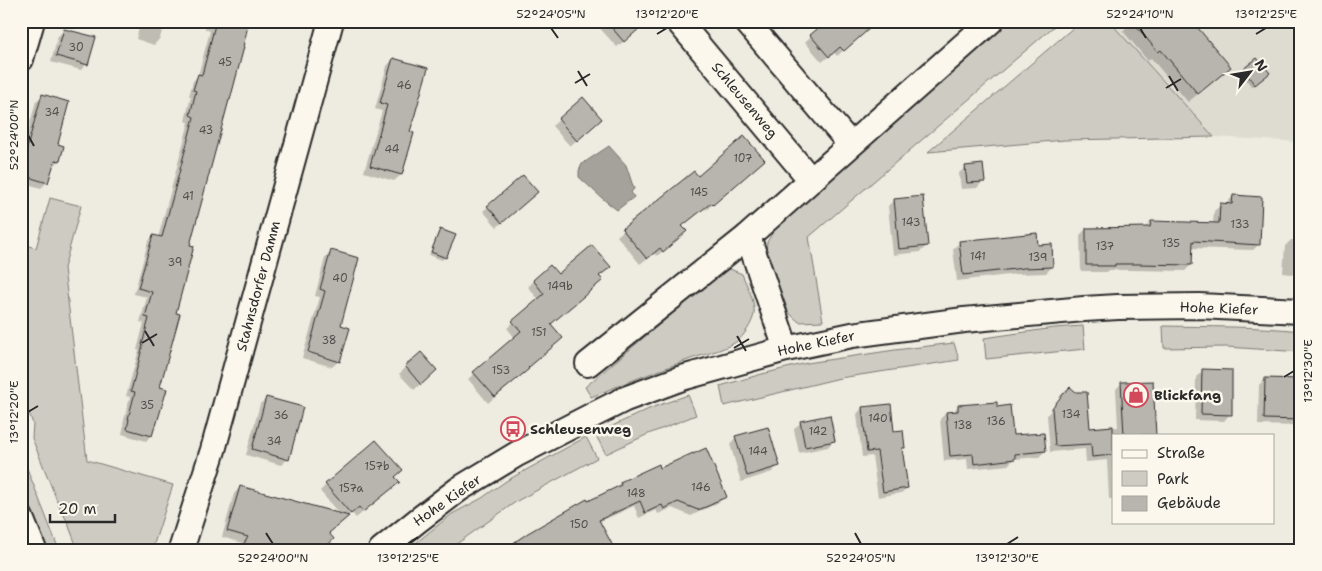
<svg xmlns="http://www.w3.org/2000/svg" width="1322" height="571" font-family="'Shantell Sans',sans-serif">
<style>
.built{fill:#dedbd1}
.green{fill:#cecbc2;stroke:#7c7b76}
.water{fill:#a4a29a;stroke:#74726e}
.shadow{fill:#0003}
.building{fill:#b8b5ae;stroke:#2b2b2b}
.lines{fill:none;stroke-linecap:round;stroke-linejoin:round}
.minor-casing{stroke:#2b2b2b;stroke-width:28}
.minor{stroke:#fbf7ec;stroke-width:24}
.ticks{fill:none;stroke:#2b2b2b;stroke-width:2}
.labels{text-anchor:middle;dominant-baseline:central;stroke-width:5;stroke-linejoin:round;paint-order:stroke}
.number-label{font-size:11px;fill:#4e4e4c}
.street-label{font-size:14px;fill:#2b2b2b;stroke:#fbf7ec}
.poi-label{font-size:14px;font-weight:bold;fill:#2b2b2b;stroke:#fbf7ec;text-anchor:start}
.neatline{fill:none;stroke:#2b2b2b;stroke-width:2}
.ticks-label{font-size:12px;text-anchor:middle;fill:#2b2b2b}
</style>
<rect width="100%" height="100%" fill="#eeebe0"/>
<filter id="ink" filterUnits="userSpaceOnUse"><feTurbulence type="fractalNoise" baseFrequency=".02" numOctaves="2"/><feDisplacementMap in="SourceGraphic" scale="10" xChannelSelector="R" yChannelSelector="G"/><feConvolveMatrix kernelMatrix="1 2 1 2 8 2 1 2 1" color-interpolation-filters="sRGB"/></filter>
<g filter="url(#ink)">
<polygon class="built" points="1109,21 1301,21 1301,142 1214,137"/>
<g class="green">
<polygon points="1008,21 1060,21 809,237 823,321 799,322 789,313 766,254 767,242 784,214"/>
<polygon points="1081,21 1109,21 1214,137 1065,140 928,152"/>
<polygon points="50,198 81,206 64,268 87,460 173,485 152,550 78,550 67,521 60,508 32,438 33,424 28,410 21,404 21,244 36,248"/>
<path d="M 730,269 L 742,274 C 746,284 756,302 754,314 C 752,324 744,336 736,342 C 722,351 700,355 685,361 C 654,372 622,384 591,397 L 585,387 L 723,271 Z"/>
<polygon points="1083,326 1085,349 986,359 984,338 1054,328"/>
<path d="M 1163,326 C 1209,327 1255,326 1301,331 L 1301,352 L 1227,347 L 1164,348 Z"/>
<polygon points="954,343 959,360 840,378 724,406 720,386 762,374 807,363 895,350"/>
<polygon points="688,395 696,415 646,435 606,454 595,434 651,408"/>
<polygon points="586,437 597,458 517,501 448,550 407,550 452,514 482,498 506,481"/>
<polygon points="21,453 59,550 47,549 21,481"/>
</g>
<polygon class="water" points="609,146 626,165 634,189 631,192 634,197 617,210 603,199 579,177 579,171 582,164"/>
<g class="shadow">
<polygon points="141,21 165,21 160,38 154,45 136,39"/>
<polygon points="207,21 248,21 189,246 158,388 153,428 151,435 146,441 122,434 124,425 123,424 130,397 126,396 139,350 137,350 144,323 140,322 147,297 134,294 148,242 153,236 158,238 189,122 185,121 191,96 189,96 193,81 198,76 210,31 205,29"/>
<polygon points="597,21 636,21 634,33 617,47 595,23"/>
<polygon points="1132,21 1194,21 1192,23 1220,76 1188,102 1151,58 1148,61 1123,31"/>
<polygon points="65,30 87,64 81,70 51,62 58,36"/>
<polygon points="864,32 837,56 834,52 822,62 805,42 811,36"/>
<polygon points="393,59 409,133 401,175 394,181 364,172 382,111 375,109 387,66"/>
<polygon points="1257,59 1265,76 1252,87 1241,73"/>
<polygon points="42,96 56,145 63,147 59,161 53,167 47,182 41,188 21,182 21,157 36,101"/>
<polygon points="559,120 594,125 570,146 552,126"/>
<polygon points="757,166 706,210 705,208 681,227 679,237 657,256 654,253 640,264 617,236 694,172 698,177"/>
<polygon points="966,167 983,181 977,188 961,189 959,173"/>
<polygon points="1233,196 1259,244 1253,250 1191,248 1191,265 1185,271 1130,270 1109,270 1107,272 1091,272 1091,271 1081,271 1080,235 1086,229 1145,228 1151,222 1213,224 1214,211 1221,205 1227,205 1227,203"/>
<polygon points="531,197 497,227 483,211 488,207"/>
<polygon points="894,200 927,246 920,252 893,255 888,206"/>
<polygon points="441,230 445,257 442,260 429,255 438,233"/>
<polygon points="1291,240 1301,241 1301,275 1283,273 1285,246"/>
<polygon points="960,242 1037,247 1052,267 1046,273 1017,274 957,281 953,249"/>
<polygon points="331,252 339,326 339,361 332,367 302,358 320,297 315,296 325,258"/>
<polygon points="603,273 550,325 527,368 521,375 488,403 468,379 515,338 507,328 539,300 528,287 534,281 558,276"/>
<polygon points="421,354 429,376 414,390 399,374"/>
<polygon points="1203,371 1230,414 1224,421 1195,420 1196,377"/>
<polygon points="1265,379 1301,380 1301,426 1258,425 1259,385"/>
<polygon points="1122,383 1155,435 1113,435 1113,499 1109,499 1107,460 1086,462 1085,449 1050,452 1047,415 1064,395 1089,429 1118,427 1116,389"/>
<polygon points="267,398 288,459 281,465 246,455 260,404"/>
<polygon points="958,406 996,408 1012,437 1045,451 1039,457 1014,459 1008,465 968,469 967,459 944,461 940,419 946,413 952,413"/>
<polygon points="862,408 893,432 904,447 901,450 907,488 901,493 878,497 872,456 862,457 857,414"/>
<polygon points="801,422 834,440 828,447 799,453 794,429"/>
<polygon points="736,437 778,466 772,472 741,482 730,444"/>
<polygon points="658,466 660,469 725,496 719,502 691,516 672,508 658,514 656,510 639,518 634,506 599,522 587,502 614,490 620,483"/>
<polygon points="394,477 392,488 356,518 352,513 328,534 321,550 239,550 242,543 222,537 234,494 240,487 340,515 320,491 326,485"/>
</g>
<g class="building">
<polygon points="216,21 249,21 243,47 244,47 230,100 229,100 190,245 194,246 176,313 180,314 160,387 167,389 156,426 155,426 152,436 127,429 129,419 128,419 135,392 131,391 143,345 142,345 149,318 145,317 152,292 138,288 153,235 162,237 194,117 190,115 196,91 193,90 198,74 202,75"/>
<polygon points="606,21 648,21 624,42"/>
<polygon points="827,21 878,21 844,51 840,47 829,57 810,35"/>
<polygon points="1132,21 1192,21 1231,67 1198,94 1161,50 1158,52"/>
<polygon points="64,29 96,37 88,65 56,56"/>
<polygon points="393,58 428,68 410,132 414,133 402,175 370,166 387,105 380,103"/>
<polygon points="1257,58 1270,73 1255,85 1243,69"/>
<polygon points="42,94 69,102 58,144 64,146 60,161 55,160 48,183 21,175 21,169"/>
<polygon points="583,97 602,119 577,141 558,119"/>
<polygon points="744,136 765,160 713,205 711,203 682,226 687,231 663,252 660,248 647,259 622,229 694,171 698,176"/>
<polygon points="983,164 985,182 967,183 965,166"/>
<polygon points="523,175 538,192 502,223 487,206"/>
<polygon points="1233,195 1262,197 1260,245 1193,241 1192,265 1138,264 1115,264 1115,266 1097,266 1097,265 1086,265 1086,228 1150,227 1151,221 1219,223 1220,203 1232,204"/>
<polygon points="923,196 928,246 899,249 894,199"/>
<polygon points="440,229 456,235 446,258 431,252"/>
<polygon points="1037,233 1038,245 1052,244 1053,267 1024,268 963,275 959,241"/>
<polygon points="592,245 611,267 599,276 603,280 551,324 563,338 528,368 529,369 495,397 473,372 521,331 512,321 544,294 533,280 550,265 558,274"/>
<polygon points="331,250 359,258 341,325 350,328 340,362 308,352 325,291 320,289"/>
<polygon points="421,352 437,370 421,385 405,366"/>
<polygon points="1202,369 1232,370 1232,415 1201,414"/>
<polygon points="1265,378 1301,379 1301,420 1264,419"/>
<polygon points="1153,381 1156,435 1124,435 1121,382"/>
<polygon points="1070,387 1076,392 1087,392 1090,428 1113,426 1113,455 1092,457 1091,444 1055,446 1052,408 1063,394 1065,393"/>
<polygon points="266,397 303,407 289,460 252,449"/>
<polygon points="997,402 997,407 1010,405 1013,435 1044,433 1046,451 1015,454 1015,459 974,464 973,454 950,456 946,412 958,411 958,405"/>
<polygon points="891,404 894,431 903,430 905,448 902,448 908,488 883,492 877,451 867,452 862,407"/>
<polygon points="830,415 835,441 805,447 800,421"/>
<polygon points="768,427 780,466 747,476 735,436"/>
<polygon points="376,440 403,470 395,477 400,482 363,512 359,507 351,514 325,484"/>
<polygon points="706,448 727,497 712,503 713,504 698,510 678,502 664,509 662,505 645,513 640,501 599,520 615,550 503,550 528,533 587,499 588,501 621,485 620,482 659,464 660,468 693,453 693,454"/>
<polygon points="240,486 349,516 329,533 334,539 322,550 240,550 248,537 227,531"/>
</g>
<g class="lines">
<defs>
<g id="minor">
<polyline points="678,21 811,180"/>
<polyline points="746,21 850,144"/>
<polyline points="21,59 32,21"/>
<polyline points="748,236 786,349"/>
<polyline points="588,364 748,236 991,21"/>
<polyline points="21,518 34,550"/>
<polyline points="181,550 213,450 331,21"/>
<polyline points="381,550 417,521 459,489 517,454 593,415 625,399 682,378 786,349 852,335 964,320 1084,309 1118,307 1199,306 1301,311"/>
</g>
</defs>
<use href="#minor" class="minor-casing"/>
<use href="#minor" class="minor"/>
</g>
</g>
<path class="ticks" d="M 551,28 L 558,38M 1140,28 L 1146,38M 657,34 L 667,28M 1256,34 L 1266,28M 578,71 L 587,86M 1169,76 L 1178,91M 575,83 L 590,74M 1166,88 L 1181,79M 28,135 L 34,146M 145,331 L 154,346M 737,336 L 746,351M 142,343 L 157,334M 734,348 L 749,339M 1284,377 L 1294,371M 28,412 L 38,406M 266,533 L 273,544M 855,533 L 861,544M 408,544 L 418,537M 1007,544 L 1018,537"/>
<defs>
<symbol id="shop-ring" viewBox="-11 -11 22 22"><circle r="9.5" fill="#fbf7ec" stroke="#d1495b" stroke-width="1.5"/><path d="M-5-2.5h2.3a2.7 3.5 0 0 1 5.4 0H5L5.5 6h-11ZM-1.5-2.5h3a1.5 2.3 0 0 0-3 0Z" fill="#d1495b"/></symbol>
<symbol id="bus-ring" viewBox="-11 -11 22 22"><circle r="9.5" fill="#fbf7ec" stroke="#d1495b" stroke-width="1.5"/><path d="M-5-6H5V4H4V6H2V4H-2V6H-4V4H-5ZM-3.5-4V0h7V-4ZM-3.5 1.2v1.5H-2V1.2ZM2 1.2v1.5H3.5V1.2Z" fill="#d1495b"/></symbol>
</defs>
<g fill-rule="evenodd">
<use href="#shop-ring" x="1122" y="381" width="28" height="28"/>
<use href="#bus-ring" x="499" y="415" width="28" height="28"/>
</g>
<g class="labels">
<g class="number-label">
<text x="76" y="47">30</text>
<text x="225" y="62">45</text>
<text x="404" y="85">46</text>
<text x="52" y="112">34</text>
<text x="206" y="130">43</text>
<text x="392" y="149">44</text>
<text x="743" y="158">107</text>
<text x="699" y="192">145</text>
<text x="188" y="196">41</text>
<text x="911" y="222">143</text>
<text x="1240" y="224">133</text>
<text x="1171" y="243">135</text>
<text x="1105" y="246">137</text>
<text x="978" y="256">141</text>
<text x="1038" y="257">139</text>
<text x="175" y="262">39</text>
<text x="340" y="278">40</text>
<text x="560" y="286">149b</text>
<text x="539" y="332">151</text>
<text x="329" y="340">38</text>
<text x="501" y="370">153</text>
<text x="147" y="405">35</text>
<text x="1071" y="414">134</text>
<text x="281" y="415">36</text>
<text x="878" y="418">140</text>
<text x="996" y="421">136</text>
<text x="963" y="425">138</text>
<text x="818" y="431">142</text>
<text x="274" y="441">34</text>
<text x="758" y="451">144</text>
<text x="377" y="466">157b</text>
<text x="701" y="487">146</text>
<text x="351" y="488">157a</text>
<text x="636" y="493">148</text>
<text x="579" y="524">150</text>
</g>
<g class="street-label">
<text transform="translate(745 100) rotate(50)">Schleusenweg</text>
<text transform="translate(258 286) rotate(-75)">Stahnsdorfer Damm</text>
<text transform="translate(1219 308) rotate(2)">Hohe Kiefer</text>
<text transform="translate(816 343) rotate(-12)">Hohe Kiefer</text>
<text transform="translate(447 500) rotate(-35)">Hohe Kiefer</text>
</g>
<g class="poi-label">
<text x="1154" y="395">Blickfang</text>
<text x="530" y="429">Schleusenweg</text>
</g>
</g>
<rect width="1322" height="571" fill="none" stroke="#fbf7ec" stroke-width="55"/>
<rect x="1112" y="434" width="162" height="90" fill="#fbf7ec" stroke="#a8a59f"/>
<rect x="1122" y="450" width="25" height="8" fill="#fbf7ec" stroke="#a8a59f"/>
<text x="1157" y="458" font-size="15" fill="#2b2b2b">Straße</text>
<rect x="1122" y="471" width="25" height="15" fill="#cecbc2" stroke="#a8a59f"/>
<text x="1157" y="484" font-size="15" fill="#2b2b2b">Park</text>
<rect x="1122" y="496" width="25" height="15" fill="#b8b5ae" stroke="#a8a59f"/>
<text x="1157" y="508" font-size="15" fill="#2b2b2b">Gebäude</text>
<g transform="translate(1250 72) rotate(59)" stroke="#fbf7ec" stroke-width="4" paint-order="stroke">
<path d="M0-4L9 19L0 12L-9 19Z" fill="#2b2b2b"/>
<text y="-8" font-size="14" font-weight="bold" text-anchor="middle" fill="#2b2b2b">N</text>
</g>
<path d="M50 514v8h65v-8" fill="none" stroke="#2b2b2b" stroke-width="2.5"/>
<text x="58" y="514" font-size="15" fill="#2b2b2b" stroke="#fbf7ec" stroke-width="4" paint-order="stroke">20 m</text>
<rect x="28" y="28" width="1266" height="516" class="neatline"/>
<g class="ticks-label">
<text x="551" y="18">52°24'05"N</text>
<text x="667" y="18">13°12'20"E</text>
<text x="1140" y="18">52°24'10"N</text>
<text x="1266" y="18">13°12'25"E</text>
<text transform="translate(14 135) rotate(-90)" y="4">52°24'00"N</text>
<text transform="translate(1308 371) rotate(-90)" y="4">13°12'30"E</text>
<text transform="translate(14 412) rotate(-90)" y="4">13°12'20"E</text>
<text x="273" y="562">52°24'00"N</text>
<text x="408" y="562">13°12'25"E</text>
<text x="861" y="562">52°24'05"N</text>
<text x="1007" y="562">13°12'30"E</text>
</g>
</svg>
